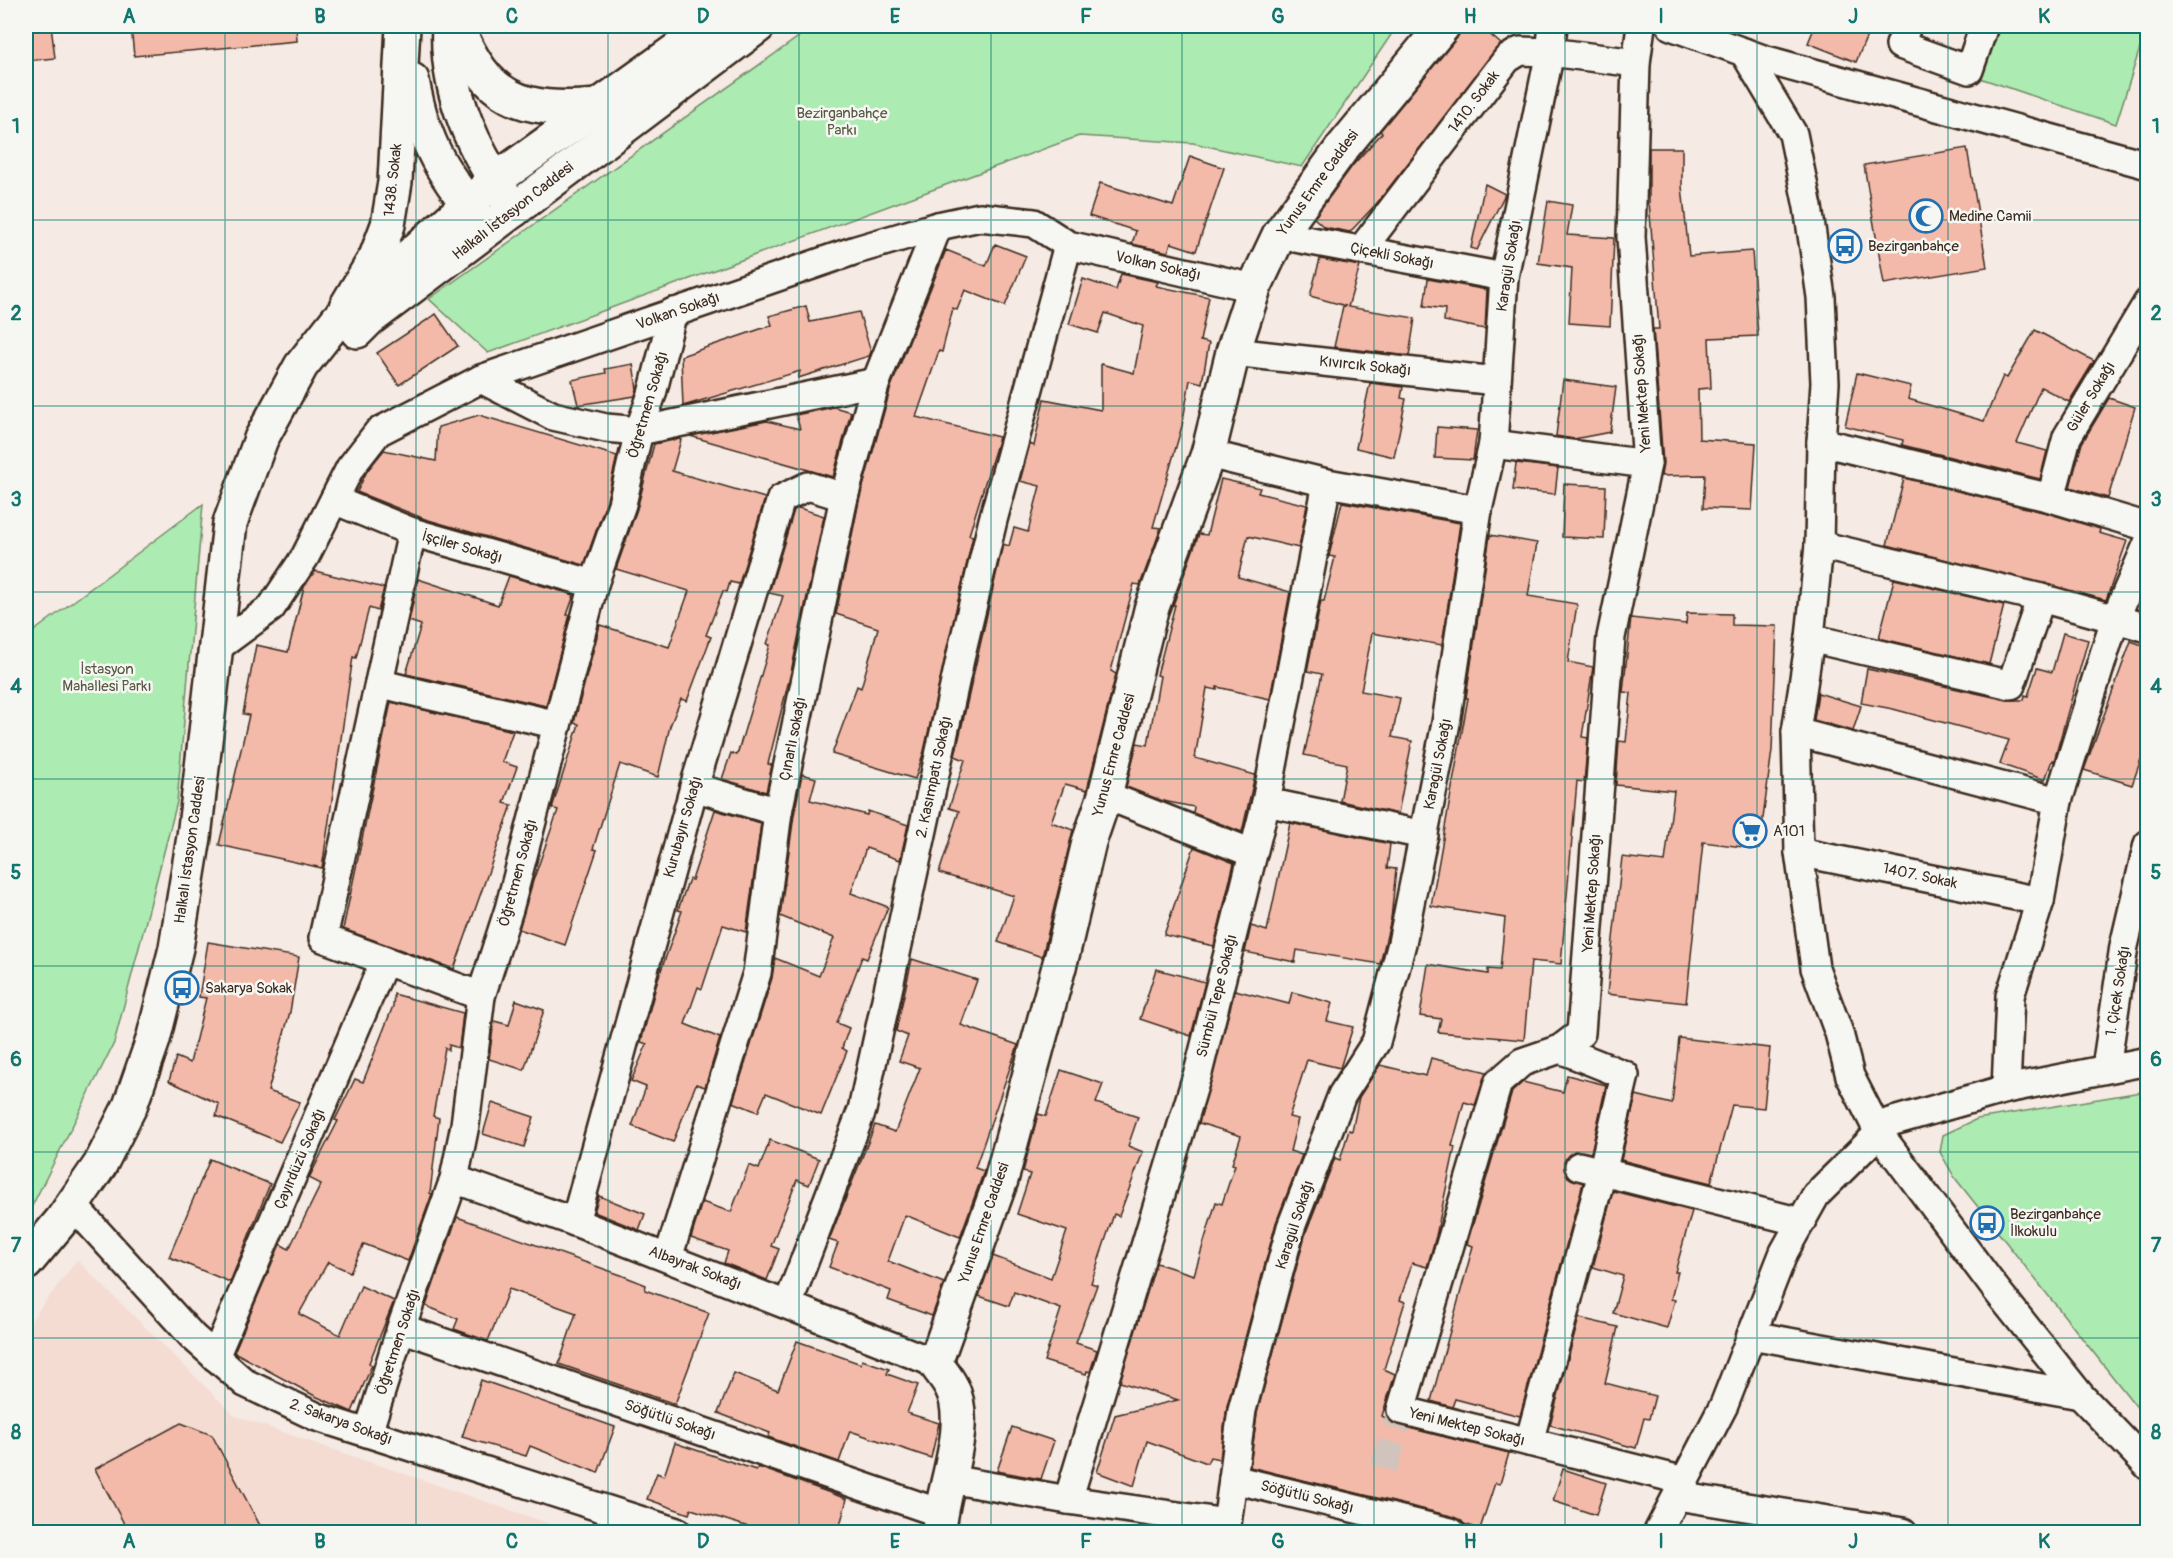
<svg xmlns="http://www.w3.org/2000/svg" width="2173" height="1558" font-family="Pangolin,sans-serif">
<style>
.built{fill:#f4dcd3}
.green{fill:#acebb2;stroke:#748a68;stroke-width:1.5}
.building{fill:#f3baaa;stroke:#3b2a1e;stroke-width:1.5}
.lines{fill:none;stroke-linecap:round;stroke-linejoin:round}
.minor-tunnel{stroke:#d0c4bc;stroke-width:27;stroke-dasharray:27 14;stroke-linecap:butt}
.minor-casing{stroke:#3b2a1e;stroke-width:32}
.tertiary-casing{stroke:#3b2a1e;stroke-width:38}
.secondary-casing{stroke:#3b2a1e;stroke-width:38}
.minor{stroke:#f6f6f2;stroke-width:27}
.tertiary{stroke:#f6f6f2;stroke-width:33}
.secondary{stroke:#f6f6f2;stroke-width:33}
.grid{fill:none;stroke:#0f766e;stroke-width:1.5;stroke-opacity:0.55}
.labels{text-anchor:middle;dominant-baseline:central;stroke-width:5;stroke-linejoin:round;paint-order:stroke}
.street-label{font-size:15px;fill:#3b2a1e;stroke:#f6f6f2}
.park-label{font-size:15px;fill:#575a43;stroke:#f6f6f2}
.poi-label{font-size:15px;fill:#3b2a1e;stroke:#f6f6f2;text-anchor:start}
.neatline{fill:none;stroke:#0f766e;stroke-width:2}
.grid-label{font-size:20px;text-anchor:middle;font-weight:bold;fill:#0f766e}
</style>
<rect width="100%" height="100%" fill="#f5eae4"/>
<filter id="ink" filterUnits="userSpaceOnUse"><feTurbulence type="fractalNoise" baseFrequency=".0167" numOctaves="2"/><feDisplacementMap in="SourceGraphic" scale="12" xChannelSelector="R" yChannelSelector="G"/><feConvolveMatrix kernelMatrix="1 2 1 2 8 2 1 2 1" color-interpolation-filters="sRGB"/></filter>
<g filter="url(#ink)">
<polygon class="built" points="77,1260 235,1416 574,1532 26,1532 26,1327"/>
<g class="green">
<polygon points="814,26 1397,26 1302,167 1193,143 1079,136 488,353 429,299"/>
<polygon points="1998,26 2147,26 2116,124 1980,78"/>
<polygon points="203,504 177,802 114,1043 26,1218 26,637"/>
<polygon points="2147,1091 2148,1091 2147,1420 1955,1178 1940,1152 1943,1135 1977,1119"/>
</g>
<g class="building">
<polygon points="26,26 51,26 55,58 26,61"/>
<polygon points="131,26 296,26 297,41 134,56"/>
<polygon points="1461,26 1480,26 1501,44 1377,203 1350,232 1324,227 1314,218 1353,165 1382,133 1380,131 1457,38"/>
<polygon points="1815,26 1871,26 1856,62 1808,43"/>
<polygon points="1649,148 1682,148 1682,186 1689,256 1752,251 1758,336 1709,338 1711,388 1698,389 1699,439 1756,443 1752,510 1703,508 1705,475 1661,476 1663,463 1653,329 1659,329 1649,201"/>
<polygon points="1967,148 1987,267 1884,284 1864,165"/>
<polygon points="1190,156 1224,168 1196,251 1171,243 1168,252 1132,244 1136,231 1089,216 1100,183 1173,206"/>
<polygon points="1485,184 1505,194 1477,250 1471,248"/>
<polygon points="1548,201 1572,205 1567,235 1614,238 1610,326 1569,323 1572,268 1538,263"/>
<polygon points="995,244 1026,256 1005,306 965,290 957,310 953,308 942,352 939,351 916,417 999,437 969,535 973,536 924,751 915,779 832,754 857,686 861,688 878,628 836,614 859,501 891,387 946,250 986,266"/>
<polygon points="1320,259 1360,266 1348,307 1415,318 1409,356 1334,347 1343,306 1346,306 1310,296"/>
<polygon points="1121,274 1158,282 1156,286 1209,297 1200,341 1209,343 1202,383 1190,380 1182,426 1153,527 1161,528 1140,585 1134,584 1111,671 1116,674 1087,790 1065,784 1051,822 1073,830 1042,957 998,942 1014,896 939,873 959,811 949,808 965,760 955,756 1003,544 1009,546 1014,528 1028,532 1040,486 1020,481 1030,444 1034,446 1044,399 1101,410 1101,364 1134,373 1143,326 1105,313 1098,333 1069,324 1083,279 1116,290"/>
<polygon points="1428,279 1487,290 1485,329 1444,321 1445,309 1424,306"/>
<polygon points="806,306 810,322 859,312 871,352 869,356 798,378 800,371 683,406 681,356 772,325 769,316"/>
<polygon points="436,314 458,346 399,385 377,353"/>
<polygon points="2035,330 2094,361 2069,402 2041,387 2017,443 2047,451 2040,479 1902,445 1903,440 1845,426 1857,373 1911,386 1908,399 1984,421 2003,376 2007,378"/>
<polygon points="633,364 637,389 635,396 578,405 572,380 606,373 605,369"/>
<polygon points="1563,380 1616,387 1610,432 1574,439 1556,436"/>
<polygon points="1370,383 1403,387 1401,398 1406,399 1394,457 1356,448"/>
<polygon points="2109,398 2135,407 2108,498 2070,487 2082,443"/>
<polygon points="834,407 851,412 833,477 690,436 767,421 800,429 796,415"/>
<polygon points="479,415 617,456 607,500 584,565 425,519 357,492 367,471 384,450 436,461 438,427"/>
<polygon points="1437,427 1477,430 1473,460 1435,458"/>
<polygon points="679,439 681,440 672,471 765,498 739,584 730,582 727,592 723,591 706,635 711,637 687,701 681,699 670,726 658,777 620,764 593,849 597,850 565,945 519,929 533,881 558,810 552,808 579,724 574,723 600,625 669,647 689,591 616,569 637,509 654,444"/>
<polygon points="1516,463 1558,468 1555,494 1513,490"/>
<polygon points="1904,478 2047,513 2100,529 2099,533 2127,541 2106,600 1887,545"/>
<polygon points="1221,479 1260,488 1258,493 1307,505 1299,548 1248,536 1238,577 1290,592 1270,699 1217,687 1217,690 1207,688 1195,758 1255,775 1242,832 1193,813 1194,807 1163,801 1126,787 1137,743 1148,745 1160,676 1157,675 1175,605 1173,605 1199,534 1207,535"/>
<polygon points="1564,484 1606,486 1604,539 1562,537"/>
<polygon points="1342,502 1460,523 1442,645 1372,633 1361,691 1400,698 1392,737 1412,741 1398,814 1340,801 1347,764 1304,755 1322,674 1307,671 1321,601 1324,601 1335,557 1329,556"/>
<polygon points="799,508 824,516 791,672 768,764 772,765 766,792 722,779 731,753 737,755 770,645 767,644 783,596 769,593 794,510"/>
<polygon points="1490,535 1537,543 1528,596 1577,604 1568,662 1593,667 1582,737 1588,738 1584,782 1577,781 1561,964 1531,961 1524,1040 1438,1032 1441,1019 1420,1016 1428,964 1488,974 1488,969 1500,970 1505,918 1431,906 1468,698 1466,698"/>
<polygon points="315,571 384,588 378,611 369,608 356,658 353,657 322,868 219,845 249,715 243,714 256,645 288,652 304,587"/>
<polygon points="509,576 574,595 567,615 570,615 546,706 406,674 421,625 409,621 418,579 498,605"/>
<polygon points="1894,579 2004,605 1989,664 1879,638"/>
<polygon points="1687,613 1732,614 1732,625 1777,626 1772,750 1759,849 1703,842 1686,1003 1607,994 1622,857 1665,862 1674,791 1616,785 1619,741 1626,742 1631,693 1623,692 1631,618 1686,624"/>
<polygon points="2063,633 2088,640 2054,761 2052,760 2045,780 2000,764 2009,740 1893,709 1861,703 1867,669 2007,700 2024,700 2025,695 2028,696 2037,668 2052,672"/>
<polygon points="2131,641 2148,647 2148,739 2132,785 2084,770"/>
<polygon points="1818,693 1861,706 1853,731 1814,720"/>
<polygon points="391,702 513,731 502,762 517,767 504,803 512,805 454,969 343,929"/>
<polygon points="802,774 816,778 810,800 867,815 868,811 908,825 900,860 866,848 851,893 888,907 867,959 862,957 837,1023 849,1028 842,1048 847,1051 821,1115 766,1093 758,1112 733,1102 772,978 775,958 819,976 834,938 780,916 794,815"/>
<polygon points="715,810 761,823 746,932 723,925 702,989 698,987 685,1024 720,1038 705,1087 696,1084 673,1142 632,1126 646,1087 631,1081 647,1044 641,1042 658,979 682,911 678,910 689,879 692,880"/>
<polygon points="1290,823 1390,844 1387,868 1396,869 1391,919 1380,964 1297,950 1295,962 1245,952 1251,926 1267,931"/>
<polygon points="1194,847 1234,863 1214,946 1164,935"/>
<polygon points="208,942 299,957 290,1012 268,1091 300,1102 280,1142 216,1116 219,1104 169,1081 176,1057 190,1063 206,998 199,997"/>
<polygon points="912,959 977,980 961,1025 1018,1045 975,1168 984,1171 960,1237 905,1215 888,1261 944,1283 932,1316 888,1300 891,1291 829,1267 838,1243 829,1240 875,1125 895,1132 920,1068 899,1061 908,1036 896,1031"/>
<polygon points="1156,969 1205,982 1191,1036 1140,1019"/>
<polygon points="1235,990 1289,1004 1292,992 1332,1003 1327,1021 1353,1027 1340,1068 1307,1060 1289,1117 1298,1119 1290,1151 1302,1155 1276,1223 1227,1406 1220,1459 1210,1457 1207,1463 1147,1441 1134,1486 1097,1472 1115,1415 1178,1400 1120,1382 1156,1263 1194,1275 1216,1202 1222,1204 1235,1165 1232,1164 1241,1136 1199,1123"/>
<polygon points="394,994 463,1013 459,1048 449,1045 449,1050 445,1048 433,1116 439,1118 430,1193 432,1194 408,1261 364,1244 350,1272 328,1262 299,1314 340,1335 361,1286 394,1301 369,1363 372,1365 352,1412 315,1396 234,1352 280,1244 289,1249 321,1184 309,1178 338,1121 335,1120 355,1079 363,1082 393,1006"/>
<polygon points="516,1000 544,1010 524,1070 489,1059 494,1021 509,1025"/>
<polygon points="1679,1038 1770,1048 1764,1108 1732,1105 1711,1183 1621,1160 1636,1095 1672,1104"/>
<polygon points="1431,1058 1487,1072 1475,1105 1464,1102 1452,1146 1455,1147 1436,1236 1427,1267 1412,1263 1400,1300 1405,1302 1384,1369 1395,1374 1382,1416 1397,1425 1509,1453 1500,1484 1495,1483 1480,1529 1464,1524 1455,1517 1250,1467 1257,1413 1306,1232 1335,1158 1340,1160 1349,1130 1352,1131 1359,1097 1380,1065 1426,1076"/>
<polygon points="1061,1070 1103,1084 1096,1103 1138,1117 1128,1146 1143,1152 1119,1216 1114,1214 1091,1283 1097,1285 1076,1343 1097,1350 1090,1372 1087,1371 1086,1374 1044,1361 1061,1309 1014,1292 1009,1306 979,1296 993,1256 1051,1278 1067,1231 1017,1214 1030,1174 1023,1172 1038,1114 1046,1116"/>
<polygon points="1567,1075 1606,1085 1591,1153 1574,1151 1564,1162 1568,1177 1583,1183 1520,1416 1455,1399 1452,1407 1431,1401 1473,1246 1467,1244 1512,1092 1523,1082 1563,1092"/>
<polygon points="492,1103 534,1117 524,1147 483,1134"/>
<polygon points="770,1140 819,1159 809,1185 797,1180 771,1246 779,1249 767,1280 724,1263 728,1251 691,1238 702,1202 731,1212 749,1165 759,1169"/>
<polygon points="210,1159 270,1184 230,1282 169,1257"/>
<polygon points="1613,1191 1692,1211 1675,1272 1678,1272 1671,1299 1675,1300 1667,1328 1613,1313 1623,1276 1593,1267"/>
<polygon points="599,1196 645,1214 639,1230 594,1212"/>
<polygon points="457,1217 621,1275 646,1285 645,1290 709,1313 675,1404 559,1364 576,1313 509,1289 488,1341 454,1329 458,1319 426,1306"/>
<polygon points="1579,1318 1618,1327 1605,1383 1655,1396 1649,1419 1644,1418 1636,1448 1550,1425"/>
<polygon points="797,1341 861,1364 862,1360 889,1369 887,1374 918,1385 907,1413 939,1423 931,1458 850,1431 839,1462 768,1437 770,1433 718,1413 734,1373 778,1390"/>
<polygon points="481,1380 615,1427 598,1473 530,1446 526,1456 462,1437"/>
<polygon points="181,1423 212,1435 264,1533 129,1533 95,1469"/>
<polygon points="1012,1427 1054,1441 1041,1479 997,1471"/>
<polygon points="675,1443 756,1470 758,1467 847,1499 838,1533 768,1533 691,1509 689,1514 647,1499 657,1473 664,1476"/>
<polygon points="1563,1469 1606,1483 1596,1515 1553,1501"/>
</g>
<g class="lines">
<polyline class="minor-tunnel" points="1384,1468 1401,1410"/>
<defs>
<g id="minor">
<polyline points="1641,26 1636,63 1631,237 1647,464 1611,637 1581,1033 1560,1049 1522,1062 1498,1083 1401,1410 1685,1481"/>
<polyline points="1671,26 1763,59 2148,165"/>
<polyline points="1907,26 1900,45 1969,70 1984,26"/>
<polyline points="1744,52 1793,134 1808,207 1821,297 1825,383 1821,442 1819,545 1810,638 1796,732 1799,852 1815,968 1839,1033 1850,1076 1879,1133 1994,1287 2080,1395 2148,1466"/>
<polyline points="1279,235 1504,277"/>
<polyline points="1361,250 1507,59 1520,51 1550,52 1636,63"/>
<polyline points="1233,352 1496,381"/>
<polyline points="481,379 553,416 606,428 639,431 876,382"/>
<polyline points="1821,442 2051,498 2148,527"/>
<polyline points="1493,444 1647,464"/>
<polyline points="1208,454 1327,483 1478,510"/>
<polyline points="2051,498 2067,437 2148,302"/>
<polyline points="334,500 412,532 594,584"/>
<polyline points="412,532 323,938 481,996"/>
<polyline points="1819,545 2041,598 2148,628"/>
<polyline points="1810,638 2011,685 2041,598"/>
<polyline points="214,650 271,608 305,557 350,468 378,432 481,379 856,250 938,226 980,217 1034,223 1068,245 1254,288"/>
<path d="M 379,683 C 438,699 498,710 557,725"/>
<polyline points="1796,732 2058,801"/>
<polyline points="694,787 778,812"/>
<polyline points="1105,795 1252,853"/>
<polyline points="1266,802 1424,835"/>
<polyline points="1799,852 2040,901"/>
<polyline points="2106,1068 2124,946 2148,844"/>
<polyline points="2006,1089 2010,996 2040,901 2058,801 2115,619 2148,543"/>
<polyline points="1579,1166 1801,1222"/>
<polyline points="454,1179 575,1222 935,1363"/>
<polyline points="72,1204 193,1337 245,1383 317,1417 677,1532"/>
<polyline points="575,1222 694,787 781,499 808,486 844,497"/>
<polyline points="668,1258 757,973 778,812 844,497 876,382 938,226"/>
<polyline points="788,1304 862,1110 962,650 993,520 1068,245"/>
<polyline points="401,1328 940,1513"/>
<polyline points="1751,1335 2080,1395"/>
<polyline points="215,1357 384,962"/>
<polyline points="368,1433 401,1328 454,1179 465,1125 481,996 509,909 594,584 622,504 639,431 652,394 673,312"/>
<polyline points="1529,1442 1602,1173 1625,1075 1560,1049"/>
<polyline points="949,1479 1068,1500 1227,1523"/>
<polyline points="1233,1479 1451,1532"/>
<polyline points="1677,1496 1903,1532"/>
<polyline points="1068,1500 1199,1069 1266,802 1327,483"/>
<polyline points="1226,1532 1242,1410 1291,1227 1342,1095 1376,1042 1402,943 1446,723 1478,510 1493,444 1504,277 1550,52 1553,26"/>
<polyline points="1658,1532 1724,1405 1784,1252 1816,1195 1890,1122 2006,1089 2148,1061"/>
</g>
<g id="tertiary">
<path d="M 449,26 C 445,95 476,154 514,210"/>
<path d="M 457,26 C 486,99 521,113 597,106"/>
<path d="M 412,80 C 424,147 444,175 486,227"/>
<polyline points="346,307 376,257 388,225 395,182 403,26"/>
<path d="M 939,1532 C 941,1490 972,1425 951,1386 C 947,1378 940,1370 935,1363 L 1001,1180 L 1063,952 L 1089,842 L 1105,795 L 1151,610 L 1208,454 L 1233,352 L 1254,288 L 1279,235 L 1343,147 L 1443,26"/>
</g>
<g id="secondary">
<polyline points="357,331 369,319 758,26"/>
<polyline points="26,1263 62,1220 100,1165 130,1106 153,1040 176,948 194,837 230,523 261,439 301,366 338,319 494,181 710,26"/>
</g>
</defs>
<use href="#minor" class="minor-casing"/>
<use href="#tertiary" class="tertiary-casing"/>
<use href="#secondary" class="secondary-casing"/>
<use href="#minor" class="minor"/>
<use href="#tertiary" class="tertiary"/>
<use href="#secondary" class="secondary"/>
</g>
</g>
<path class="grid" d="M 225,26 L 225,1532M 416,26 L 416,1532M 608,26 L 608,1532M 799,26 L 799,1532M 991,26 L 991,1532M 1182,26 L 1182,1532M 1374,26 L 1374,1532M 1565,26 L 1565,1532M 1757,26 L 1757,1532M 1948,26 L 1948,1532M 26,220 L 2148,220M 26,406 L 2148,406M 26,592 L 2148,592M 26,779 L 2148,779M 26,966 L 2148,966M 26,1152 L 2148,1152M 26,1338 L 2148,1338"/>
<defs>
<symbol id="mosque-ring" viewBox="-11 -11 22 22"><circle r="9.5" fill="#f6f6f2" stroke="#1f6fb2" stroke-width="1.5"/><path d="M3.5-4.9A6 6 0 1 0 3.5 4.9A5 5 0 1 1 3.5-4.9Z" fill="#1f6fb2"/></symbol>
<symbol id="bus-ring" viewBox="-11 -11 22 22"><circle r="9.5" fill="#f6f6f2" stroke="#1f6fb2" stroke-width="1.5"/><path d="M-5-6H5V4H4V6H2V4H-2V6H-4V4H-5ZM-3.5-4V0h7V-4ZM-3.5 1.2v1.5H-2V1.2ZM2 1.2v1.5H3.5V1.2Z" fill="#1f6fb2"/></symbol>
<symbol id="supermarket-ring" viewBox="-11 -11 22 22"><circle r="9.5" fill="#f6f6f2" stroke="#1f6fb2" stroke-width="1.5"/><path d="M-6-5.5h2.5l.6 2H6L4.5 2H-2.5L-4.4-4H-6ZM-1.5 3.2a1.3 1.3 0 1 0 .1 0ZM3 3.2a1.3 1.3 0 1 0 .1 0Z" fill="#1f6fb2"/></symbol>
</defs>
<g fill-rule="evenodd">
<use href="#mosque-ring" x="1907" y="197" width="38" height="38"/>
<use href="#bus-ring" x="1826" y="227" width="38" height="38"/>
<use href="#supermarket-ring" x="1731" y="812" width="38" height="38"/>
<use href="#bus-ring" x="163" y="969" width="38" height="38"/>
<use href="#bus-ring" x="1968" y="1204" width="38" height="38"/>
</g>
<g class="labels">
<g class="street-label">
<text transform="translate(1474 102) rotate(-53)">1410. Sokak</text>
<text transform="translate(393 180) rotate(-84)">1438. Sokak</text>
<text transform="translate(1318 183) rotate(-54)">Yunus Emre Caddesi</text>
<text transform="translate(513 211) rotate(-38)">Halkalı İstasyon Caddesi</text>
<text transform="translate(1392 256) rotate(11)">Çiçekli Sokağı</text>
<text transform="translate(1158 266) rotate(13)">Volkan Sokağı</text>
<text transform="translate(1509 266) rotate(-81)">Karagül Sokağı</text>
<text transform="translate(678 311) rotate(-19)">Volkan Sokağı</text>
<text transform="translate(1365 366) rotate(6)">Kıvırcık Sokağı</text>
<text transform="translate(1642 393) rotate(-94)">Yeni Mektep Sokağı</text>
<text transform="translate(2091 397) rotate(-59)">Güler Sokağı</text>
<text transform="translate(648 405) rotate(-74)">Öğretmen Sokağı</text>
<text transform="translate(462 547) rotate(16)">İşçiler Sokağı</text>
<text transform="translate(793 739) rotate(-79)">Çınarlı sokağı</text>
<text transform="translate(1114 755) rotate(-75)">Yunus Emre Caddesi</text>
<text transform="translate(1438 764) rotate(-79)">Karagül Sokağı</text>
<text transform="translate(934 777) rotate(-78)">2. Kasımpatı Sokağı</text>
<text transform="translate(683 827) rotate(-74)">Kurubayır Sokağı</text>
<text transform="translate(190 850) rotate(-82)">Halkalı İstasyon Caddesi</text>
<text transform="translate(518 873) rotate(-75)">Öğretmen Sokağı</text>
<text transform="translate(1920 876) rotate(12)">1407. Sokak</text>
<text transform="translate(1592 893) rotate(-86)">Yeni Mektep Sokağı</text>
<text transform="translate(2118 991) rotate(-81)">1. Çiçek Sokağı</text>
<text transform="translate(1217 996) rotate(-76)">Sümbül Tepe Sokağı</text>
<text transform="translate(300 1159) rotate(-67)">Çayırdüzü Sokağı</text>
<text transform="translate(984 1223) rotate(-71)">Yunus Emre Caddesi</text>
<text transform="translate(1295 1225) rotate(-72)">Karagül Sokağı</text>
<text transform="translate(695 1268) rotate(21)">Albayrak Sokağı</text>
<text transform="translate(398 1342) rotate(-72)">Öğretmen Sokağı</text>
<text transform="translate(670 1420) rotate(19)">Söğütlü Sokağı</text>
<text transform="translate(341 1422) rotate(20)">2. Sakarya Sokağı</text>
<text transform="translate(1467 1427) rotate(14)">Yeni Mektep Sokağı</text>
<text transform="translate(1307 1497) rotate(14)">Söğütlü Sokağı</text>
</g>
<g class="park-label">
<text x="842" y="113">Bezirganbahçe<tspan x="842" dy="17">Parkı</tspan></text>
<text x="107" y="669">İstasyon<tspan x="107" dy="17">Mahallesi Parkı</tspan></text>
</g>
<g class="poi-label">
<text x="1949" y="216">Medine Camii</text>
<text x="1868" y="246">Bezirganbahçe</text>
<text x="1773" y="831">A101</text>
<text x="205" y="988">Sakarya Sokak</text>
<text x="2010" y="1214">Bezirganbahçe<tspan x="2010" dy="17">İlkokulu</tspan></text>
</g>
</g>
<rect width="2173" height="1558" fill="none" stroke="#f6f6f2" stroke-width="66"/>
<rect x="33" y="33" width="2107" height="1492" class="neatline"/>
<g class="grid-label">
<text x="129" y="23">A</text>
<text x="320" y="23">B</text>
<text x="512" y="23">C</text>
<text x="703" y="23">D</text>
<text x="895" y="23">E</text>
<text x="1086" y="23">F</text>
<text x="1278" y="23">G</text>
<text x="1470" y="23">H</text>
<text x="1661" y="23">I</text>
<text x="1853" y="23">J</text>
<text x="2044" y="23">K</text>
<text x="16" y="133">1</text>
<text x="2156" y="133">1</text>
<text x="16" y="320">2</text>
<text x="2156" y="320">2</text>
<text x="16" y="506">3</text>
<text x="2156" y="506">3</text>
<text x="16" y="693">4</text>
<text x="2156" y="693">4</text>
<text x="16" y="879">5</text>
<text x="2156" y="879">5</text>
<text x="16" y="1066">6</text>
<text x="2156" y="1066">6</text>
<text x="16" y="1252">7</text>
<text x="2156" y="1252">7</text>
<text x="16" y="1439">8</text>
<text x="2156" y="1439">8</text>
<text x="129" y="1548">A</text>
<text x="320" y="1548">B</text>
<text x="512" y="1548">C</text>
<text x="703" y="1548">D</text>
<text x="895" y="1548">E</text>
<text x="1086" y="1548">F</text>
<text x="1278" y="1548">G</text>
<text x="1470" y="1548">H</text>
<text x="1661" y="1548">I</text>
<text x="1853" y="1548">J</text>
<text x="2044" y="1548">K</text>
</g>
</svg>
